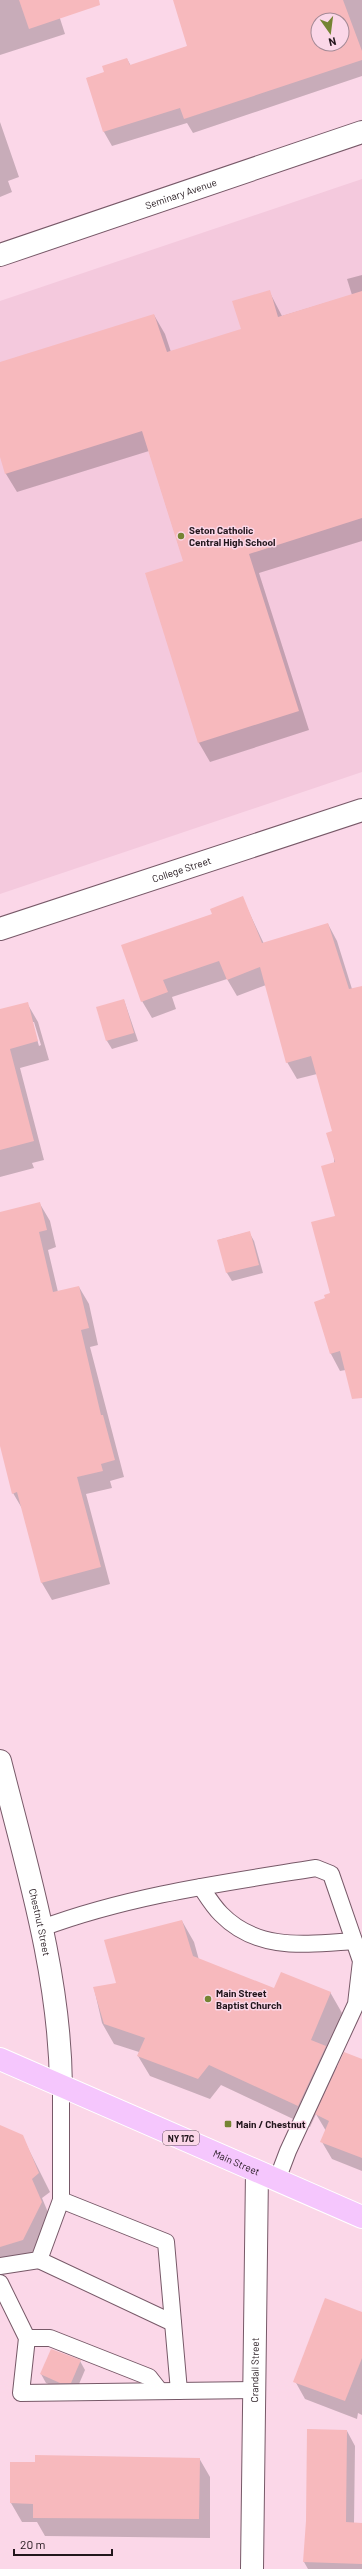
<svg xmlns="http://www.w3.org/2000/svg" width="362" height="2569" font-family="Barlow,sans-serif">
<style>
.built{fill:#f4c9dd}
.shadow{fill:#0003;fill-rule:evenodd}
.building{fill:#f7b9bd;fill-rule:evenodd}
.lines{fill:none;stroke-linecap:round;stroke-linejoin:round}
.service-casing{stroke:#775968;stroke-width:18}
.minor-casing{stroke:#775968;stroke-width:24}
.tertiary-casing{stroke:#775968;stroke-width:24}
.primary-casing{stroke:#fff;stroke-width:24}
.service{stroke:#fff;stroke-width:16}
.minor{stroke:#fff;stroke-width:22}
.tertiary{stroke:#fff;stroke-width:22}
.primary{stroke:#f5c6fd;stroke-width:22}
.poi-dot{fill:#758433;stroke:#fbd7e8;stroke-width:1.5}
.labels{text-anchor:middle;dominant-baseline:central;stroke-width:3;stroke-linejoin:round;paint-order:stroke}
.shield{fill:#fbd7e8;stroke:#635059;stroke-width:1}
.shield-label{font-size:9px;font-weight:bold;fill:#22161c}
.street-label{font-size:10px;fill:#22161c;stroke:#fbd7e8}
.poi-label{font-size:10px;font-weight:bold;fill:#22161c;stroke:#fbd7e8;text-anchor:start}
</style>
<rect width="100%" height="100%" fill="#fbd7e8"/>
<polygon class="built" points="362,179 362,772 0,894 0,301"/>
<g class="shadow">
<polygon points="0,0 54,0 65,34 0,55"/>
<path d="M 174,0 L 362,0 L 362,76 L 193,133 L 187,123 L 112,146 L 104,132 L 87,78 L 105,73 L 127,59 L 131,66 L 189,46 ZM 318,20 L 342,20 L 342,44 L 318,44 Z"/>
<polygon points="0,122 19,177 8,181 12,192 0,197"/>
<polygon points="362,275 362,541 259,573 309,730 210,762 199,743 146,574 184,562 149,451 17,492 6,474 0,454 0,364 154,315 165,334 171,352 243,330 269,291 282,316 352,295 347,279"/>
<polygon points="242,897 264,944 328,924 337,941 352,989 362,987 362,1367 340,1371 331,1354 315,1303 326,1299 331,1294 336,1217 333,1132 317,1074 297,1079 287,1062 266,985 237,996 227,979 172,997 176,1009 152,1018 142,1001 213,914"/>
<polygon points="124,1000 138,1041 112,1049 107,1041 97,1008"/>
<path d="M 27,1003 L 38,1022 L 49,1060 L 20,1068 L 44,1160 L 32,1163 L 34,1168 L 0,1177 L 0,1011 ZM 32,1022 L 34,1022 L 41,1045 L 39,1046 Z"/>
<polygon points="40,1204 50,1221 56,1247 48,1250 58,1292 79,1287 89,1304 98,1345 90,1347 124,1477 110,1481 112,1488 86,1494 110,1584 52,1600 42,1583 23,1510 13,1493 0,1442 0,1213"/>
<polygon points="249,1232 254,1241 263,1273 232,1281 227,1273 218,1240"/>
<polygon points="182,1921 194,1942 199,1960 274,1990 330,1992 342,2013 327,2050 338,2068 362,2060 362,2171 332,2159 322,2142 326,2131 316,2114 310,2127 221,2085 210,2099 150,2076 138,2056 139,2052 114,2044 102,2023 94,1988 118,1984"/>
<polygon points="0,2126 22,2136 50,2192 42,2198 52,2222 34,2259 0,2261"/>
<polygon points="362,2313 362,2415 358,2413 357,2419 305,2399 295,2381"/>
<polygon points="80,2361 85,2370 76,2391 66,2391 46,2383 41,2374"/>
<polygon points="347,2431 355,2446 354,2524 362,2524 362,2569 308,2569 304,2562"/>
<polygon points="199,2458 210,2477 210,2538 45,2536 37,2522 22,2522 11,2503"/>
</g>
<g class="building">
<polygon points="19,0 99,0 100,5 29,29"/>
<path d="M 173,0 L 343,0 L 362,51 L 362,60 L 184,119 L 180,108 L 103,132 L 86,78 L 104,72 L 102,66 L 127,58 L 130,65 L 187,46 ZM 318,20 L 342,20 L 342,44 L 318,44 Z"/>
<polygon points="270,290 278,317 362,291 362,518 249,554 299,711 198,743 145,573 183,561 142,431 5,474 0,457 0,362 154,314 167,352 241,329 232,301"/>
<polygon points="243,896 262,943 328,923 349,989 362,986 362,1398 352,1399 340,1351 330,1354 314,1302 325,1298 324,1295 330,1293 311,1222 335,1216 321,1166 335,1162 326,1133 332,1131 311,1056 286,1063 260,967 227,980 219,961 163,980 168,992 141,1002 121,945 212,914 210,909"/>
<polygon points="124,999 134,1033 106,1041 96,1007"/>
<polygon points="28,1002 38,1041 10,1049 34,1141 0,1150 0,1009"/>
<polygon points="40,1202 47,1230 39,1232 53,1292 79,1286 89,1328 81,1330 101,1415 103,1415 115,1460 101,1464 103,1471 77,1477 101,1567 41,1583 17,1492 12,1494 0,1446 0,1212"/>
<polygon points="250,1231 259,1265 226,1273 217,1240"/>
<polygon points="182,1920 193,1956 274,1988 281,1972 331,1992 311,2040 326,2046 298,2106 209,2065 198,2079 137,2056 145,2038 104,2024 93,1987 116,1983 104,1940"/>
<polygon points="344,2052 362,2059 362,2158 320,2142 329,2121 315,2114"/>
<polygon points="0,2125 23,2135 39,2173 32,2179 42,2202 23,2240 0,2247"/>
<polygon points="325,2298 362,2312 362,2358 345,2401 293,2382"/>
<polygon points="51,2349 81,2360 71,2383 60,2383 40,2374"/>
<polygon points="307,2429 347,2430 346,2522 362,2523 362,2564 303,2562 306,2521"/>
<polygon points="35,2455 200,2458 199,2519 33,2518 33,2504 10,2503 10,2462 35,2462"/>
</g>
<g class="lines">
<defs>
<g id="service">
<path d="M 201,1887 C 207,1896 213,1906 221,1914 C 258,1952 307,1944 354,1941"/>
<path d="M 42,1928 C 131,1895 223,1883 316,1868 L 331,1874 L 361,1961 L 356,2004 L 288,2151 L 277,2180"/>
<polyline points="61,2086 61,2200 166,2242 179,2391"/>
<polyline points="39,2260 173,2323"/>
<polyline points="0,2266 39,2260 61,2200"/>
<polyline points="0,2283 27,2338 21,2393 254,2390"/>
<polyline points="27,2338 50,2338 149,2377 160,2391"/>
</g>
<g id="minor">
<path id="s1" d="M 0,255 L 362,132"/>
<path id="s2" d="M 0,929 L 362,810"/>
<path id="s3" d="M 252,2569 L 257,2172"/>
</g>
<g id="tertiary">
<path id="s4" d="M 0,1761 C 27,1868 60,1974 61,2086"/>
</g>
<g id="primary">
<path id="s5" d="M 0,2059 L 362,2217"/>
</g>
</defs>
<use href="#service" class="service-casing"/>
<use href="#minor" class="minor-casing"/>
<use href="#tertiary" class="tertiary-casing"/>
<use href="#primary" class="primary-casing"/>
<use href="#service" class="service"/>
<use href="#minor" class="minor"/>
<use href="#tertiary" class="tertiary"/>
<use href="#primary" class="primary"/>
</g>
<g class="poi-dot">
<circle cx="181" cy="536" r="4"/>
<circle cx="208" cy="1999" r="4"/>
<rect x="224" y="2120" width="8" height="8" rx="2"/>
</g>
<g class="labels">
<rect class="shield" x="163" y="2131" width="36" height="14" rx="3"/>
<g class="shield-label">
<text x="181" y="2138">NY 17C</text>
</g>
<g class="street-label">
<text stroke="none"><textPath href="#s1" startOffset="191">Seminary Avenue</textPath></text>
<text stroke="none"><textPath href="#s2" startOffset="191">College Street</textPath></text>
<text stroke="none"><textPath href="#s4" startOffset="166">Chestnut Street</textPath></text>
<text stroke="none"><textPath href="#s5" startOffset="258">Main Street</textPath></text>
<text stroke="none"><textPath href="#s3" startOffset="199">Crandall Street</textPath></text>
</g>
<g class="poi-label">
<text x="189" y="530">Seton Catholic<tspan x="189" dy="12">Central High School</tspan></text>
<text x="216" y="1993">Main Street<tspan x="216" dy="12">Baptist Church</tspan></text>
<text x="236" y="2124">Main / Chestnut</text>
</g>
</g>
<g transform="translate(330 32) rotate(166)"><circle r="19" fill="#fbd7e8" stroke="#a48a96"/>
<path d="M0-3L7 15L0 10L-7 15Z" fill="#758433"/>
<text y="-6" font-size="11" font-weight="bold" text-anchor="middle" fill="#22161c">N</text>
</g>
<path d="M14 2549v6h98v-6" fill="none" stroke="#22161c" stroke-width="2"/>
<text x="20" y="2549" font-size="12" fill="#22161c" stroke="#fbd7e8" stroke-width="3" paint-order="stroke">20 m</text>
</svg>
